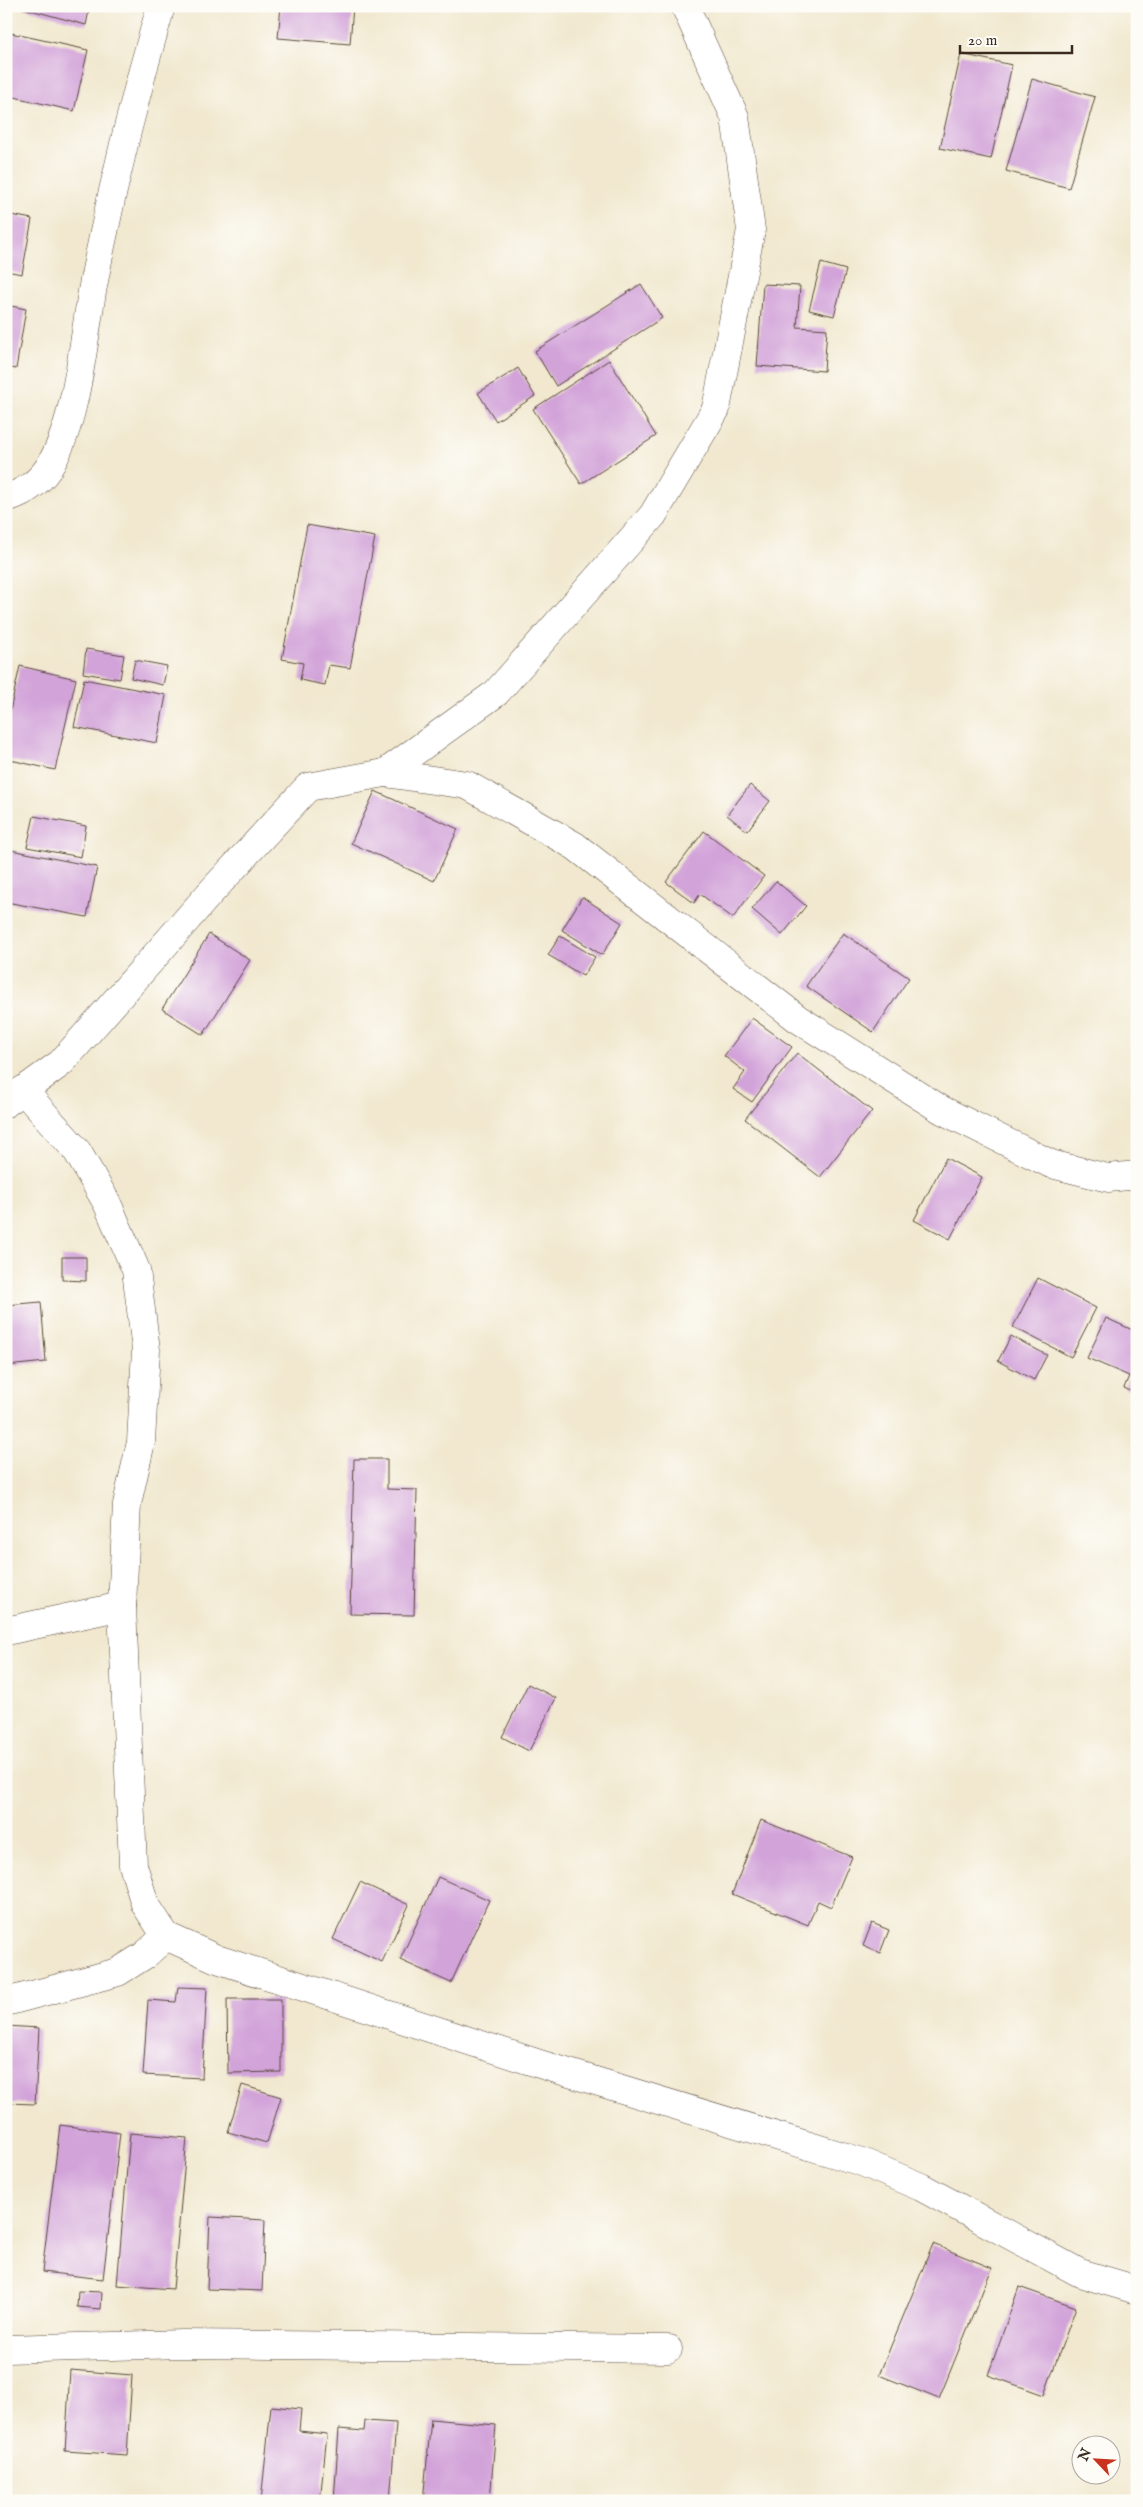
<svg xmlns="http://www.w3.org/2000/svg" width="1143" height="2507" font-family="'IM FELL English',serif">
<style>
.building{fill:#d2a3d9}
.lines{fill:none;stroke-linecap:round;stroke-linejoin:round}
.minor-casing{stroke:#564639;stroke-width:29}
.minor{stroke:#fff;stroke-width:28}
</style>
<rect width="100%" height="100%" fill="#fdfcf7"/>
<filter id="ink" filterUnits="userSpaceOnUse"><feTurbulence type="fractalNoise" baseFrequency=".02" numOctaves="2"/><feDisplacementMap in="SourceGraphic" scale="10" xChannelSelector="R" yChannelSelector="G"/><feConvolveMatrix kernelMatrix="1 2 1 2 8 2 1 2 1" color-interpolation-filters="sRGB"/></filter>
<filter id="wash" filterUnits="userSpaceOnUse"><feTurbulence type="fractalNoise" baseFrequency=".0096" numOctaves="4" result="noise"/><feDisplacementMap in="SourceGraphic" scale="20" xChannelSelector="R" yChannelSelector="G"/><feGaussianBlur stdDeviation="1.12" result="paint"/><feColorMatrix in="noise" values="0 0 0 0 0 0 0 0 0 0 0 0 0 0 0 0 0 1.4 0 .05"/><feComposite in="paint" operator="in"/></filter>
<g filter="url(#wash)">
<rect width="100%" height="100%" fill="#f1e8cf"/>
<g id="blocks">
<g class="building">
<polygon points="16,6 90,6 86,25"/>
<polygon points="281,6 353,6 350,44 278,38"/>
<polygon points="6,32 88,50 74,111 6,95"/>
<polygon points="961,54 1012,65 991,159 940,148"/>
<polygon points="1032,79 1095,97 1069,188 1006,171"/>
<polygon points="6,214 32,219 22,274 6,271"/>
<polygon points="821,263 846,270 834,316 809,310"/>
<polygon points="641,284 662,318 556,386 535,351"/>
<polygon points="763,284 800,286 797,327 827,329 824,371 757,366"/>
<polygon points="6,305 26,309 16,369 6,367"/>
<polygon points="609,360 656,436 581,484 533,409"/>
<polygon points="518,368 535,396 496,421 478,393"/>
<polygon points="307,525 375,537 350,668 329,665 325,685 300,680 303,663 282,659"/>
<polygon points="86,649 124,655 120,679 83,673"/>
<polygon points="135,660 167,666 163,685 131,678"/>
<polygon points="20,666 76,679 55,770 6,759 6,729"/>
<polygon points="84,679 166,695 157,743 74,727"/>
<polygon points="750,785 770,801 747,831 727,815"/>
<polygon points="375,791 458,829 434,881 351,843"/>
<polygon points="34,816 86,826 81,857 27,847"/>
<polygon points="704,831 764,876 733,918 700,894 694,903 666,882"/>
<polygon points="11,850 97,867 87,917 6,902 6,873"/>
<polygon points="776,881 806,906 782,935 752,909"/>
<polygon points="582,897 622,923 602,955 562,930"/>
<polygon points="843,933 909,978 873,1032 806,986"/>
<polygon points="209,934 250,960 203,1035 162,1009"/>
<polygon points="560,936 595,957 583,976 548,955"/>
<polygon points="752,1018 792,1047 752,1102 733,1089 745,1072 724,1056"/>
<polygon points="797,1053 872,1111 820,1177 745,1119"/>
<polygon points="946,1158 982,1177 950,1239 914,1220"/>
<polygon points="62,1257 86,1257 86,1281 62,1280"/>
<polygon points="1038,1278 1096,1308 1071,1357 1013,1327"/>
<polygon points="41,1302 46,1362 6,1366 6,1305"/>
<polygon points="1106,1318 1137,1332 1137,1394 1124,1388 1129,1376 1087,1358"/>
<polygon points="1011,1336 1047,1355 1034,1380 998,1361"/>
<polygon points="354,1459 387,1459 387,1489 417,1490 414,1615 350,1614"/>
<polygon points="528,1684 556,1698 529,1751 502,1737"/>
<polygon points="761,1820 852,1857 831,1907 818,1901 808,1925 732,1894"/>
<polygon points="438,1877 489,1900 451,1983 400,1960"/>
<polygon points="360,1882 409,1905 382,1962 333,1939"/>
<polygon points="872,1923 889,1930 880,1953 863,1946"/>
<polygon points="178,1987 207,1988 202,2078 143,2075 148,2000 176,2002"/>
<polygon points="227,1999 281,1999 281,2072 228,2073"/>
<polygon points="6,2026 39,2028 35,2104 6,2103"/>
<polygon points="242,2085 281,2097 267,2143 228,2132"/>
<polygon points="60,2125 120,2133 103,2279 42,2272"/>
<polygon points="130,2133 187,2138 173,2289 117,2285"/>
<polygon points="210,2217 265,2220 262,2291 207,2289"/>
<polygon points="933,2244 992,2268 939,2399 879,2375"/>
<polygon points="1019,2287 1076,2307 1044,2395 988,2375"/>
<polygon points="78,2291 102,2292 101,2309 77,2307"/>
<polygon points="70,2370 132,2375 127,2455 65,2451"/>
<polygon points="271,2406 301,2409 299,2431 327,2434 320,2501 261,2501"/>
<polygon points="431,2419 496,2425 490,2501 423,2501"/>
<polygon points="365,2421 396,2423 390,2501 334,2501 339,2429 364,2431"/>
</g>
</g>
</g>
<g filter="url(#ink)">
<use href="#blocks" fill-opacity="0" stroke="#564639" stroke-width="1"/>
<g class="lines">
<defs>
<g id="minor">
<path d="M 6,498 C 26,492 42,481 52,462 C 77,418 84,337 93,286 C 111,192 134,98 161,6"/>
<polyline points="385,773 496,693 653,515 716,409 751,230 735,117 685,6"/>
<polyline points="23,1090 77,1151 107,1203 136,1270 146,1350 141,1442 127,1504 122,1606 133,1865 145,1904 166,1936 217,1959 543,2065 862,2162 921,2187 1080,2273 1137,2290"/>
<polyline points="6,1103 61,1063 211,892 308,787 385,773 467,785 575,846 798,1019 942,1110 1051,1164 1108,1178 1137,1175"/>
<polyline points="6,1631 122,1606"/>
<polyline points="6,2002 118,1972 145,1955 166,1936"/>
<polyline points="6,2349 183,2344 668,2349"/>
</g>
</defs>
<use href="#minor" class="minor-casing"/>
<use href="#minor" class="minor"/>
</g>
</g>
<rect width="1143" height="2507" fill="none" stroke="#fdfcf7" stroke-width="25"/>
<g transform="translate(1096 2460) rotate(295)"><circle r="24" fill="#fdfcf7" stroke="#afa8a0"/>
<path d="M0-4L9 19L0 12L-9 19Z" fill="#c8321e"/>
<text y="-8" font-size="14" font-weight="bold" text-anchor="middle" fill="#3b2a1e">N</text>
</g>
<path d="M960 45v8h112v-8" fill="none" stroke="#3b2a1e" stroke-width="2.5"/>
<text x="968" y="45" font-size="15" fill="#3b2a1e" stroke="#fdfcf7" stroke-width="4" paint-order="stroke">20 m</text>
</svg>
